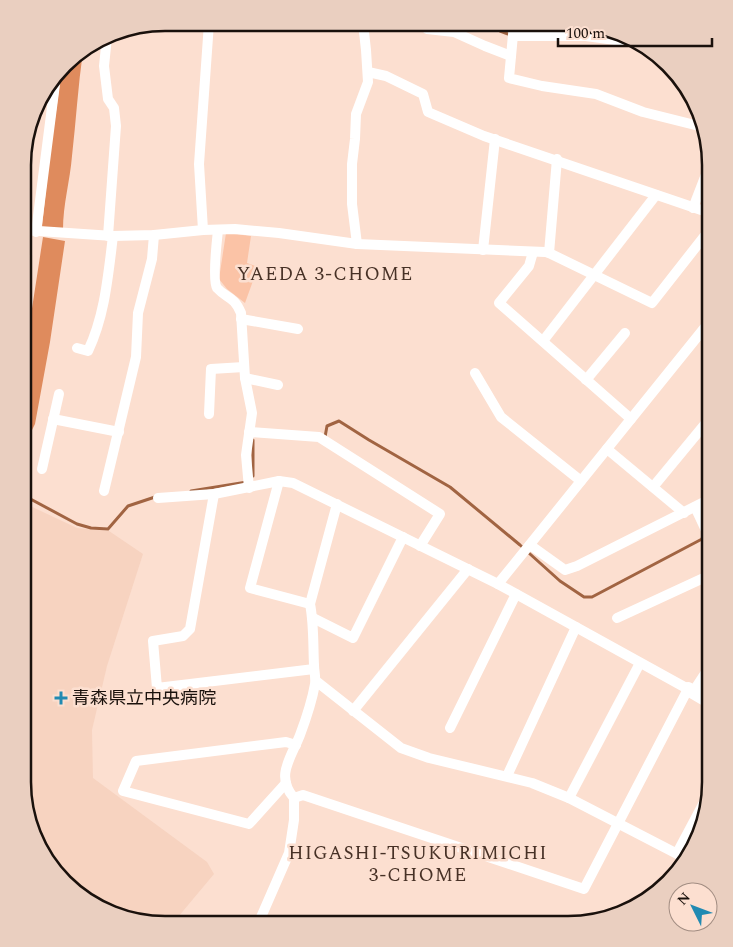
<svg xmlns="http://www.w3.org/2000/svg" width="733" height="947" font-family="Spectral,'Noto Sans JP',serif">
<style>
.built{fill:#f7d3c0}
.green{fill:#fbc3a6}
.forest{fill:#df8b5d}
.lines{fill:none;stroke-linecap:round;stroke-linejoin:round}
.stream{stroke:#a16442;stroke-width:3}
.street{stroke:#fff;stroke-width:10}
.secondary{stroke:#fff;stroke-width:14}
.poi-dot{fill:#218ab2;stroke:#fcdfd0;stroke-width:2}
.labels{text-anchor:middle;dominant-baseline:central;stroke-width:5;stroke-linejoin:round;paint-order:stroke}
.poi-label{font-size:18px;fill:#1a110c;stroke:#fcdfd0;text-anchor:start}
.neighbourhood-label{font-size:19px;letter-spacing:1px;fill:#473126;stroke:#fcdfd0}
.rim{fill:none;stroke:#1a110c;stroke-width:2.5}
</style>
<rect width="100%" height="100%" fill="#fcdfd0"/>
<g class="built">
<polygon points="26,504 77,528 109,531 143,554 107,666 92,730 93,778 207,862 214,874 173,923 147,923 86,900 37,845 23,782 23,514"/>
<polygon points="710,505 710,528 701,510"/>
</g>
<polygon class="green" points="226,233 251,236 247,263 258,267 245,303 227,289 219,279"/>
<g class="forest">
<path d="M 83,51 C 78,86 76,121 72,156 C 70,181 63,204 63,230 L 42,227 L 49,161 L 62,69 L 71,58 Z"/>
<polygon points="43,237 65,241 50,342 35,424 31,432 25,491 26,504 23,514 23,367"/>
</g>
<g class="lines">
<g class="stream">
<polyline points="491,23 500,31 508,34"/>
<polyline points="525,29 531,24"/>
<polyline points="325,437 327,426 339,421 369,440 450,487 520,545 560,581 584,597 592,597 702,539 704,532"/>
<polyline points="253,440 253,476"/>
<polyline points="191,491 247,482"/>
<polyline points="23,495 77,524 91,528 108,529 128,506 155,497"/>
<polyline points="706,523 710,510"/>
</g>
<g class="street">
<polyline points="514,24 509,78 542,86 596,94 643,112 699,126 702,129"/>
<polyline points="427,29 454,32 485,46 511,56"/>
<polyline points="513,36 586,36 630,42"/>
<polyline points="107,37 104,66 108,99 114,108 116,126 108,236"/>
<polyline points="368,72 386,76 423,94 428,112 484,136 710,213"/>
<polyline points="693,208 710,164"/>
<polyline points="24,230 113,236 154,235 203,230 235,229 279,233 357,244 545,252 549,253 652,303 710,229"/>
<polyline points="203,230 199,164 209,23"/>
<path d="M 218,230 C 217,240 212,281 217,288 C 227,299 234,296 241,313 L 245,378 L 252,413 L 246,455 L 249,488"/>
<polyline points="36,232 56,76"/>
<polyline points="357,244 352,204 352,164 355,139 356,114 368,82 366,50 363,23"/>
<polyline points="483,250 495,139"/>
<polyline points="533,252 529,266 499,303 631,419"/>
<polyline points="549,253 557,159"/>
<polyline points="241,319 298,329"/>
<polyline points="23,330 24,330"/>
<polyline points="543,341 656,195"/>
<path d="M 77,348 L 88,351 C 105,315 108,276 113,236"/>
<polyline points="475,373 501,417 581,481"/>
<polyline points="245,378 278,385"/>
<polyline points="586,380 625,333"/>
<polyline points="209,414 211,369 244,367"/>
<polyline points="53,419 119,432"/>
<polyline points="249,432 319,437 440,514 420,546"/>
<polyline points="607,449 684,513"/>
<polyline points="42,469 59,394"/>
<polyline points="279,481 250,588 310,604"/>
<polyline points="653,487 710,418"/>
<polyline points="104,491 136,357 138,313 152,259 154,235"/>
<polyline points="214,494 190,629 183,636 153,641 157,688 314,669"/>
<polyline points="158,498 214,494 279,481 293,483 498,584 688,689 584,889 303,795 294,798"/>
<polyline points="695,507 710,539"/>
<polyline points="530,545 565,570 577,566 710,499"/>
<polyline points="498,584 710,321"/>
<polyline points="313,618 353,638 403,537"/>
<polyline points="617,618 710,575"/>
<polyline points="316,681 401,748 429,758 532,783 569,798 687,859"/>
<polyline points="693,692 710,666"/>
<polyline points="353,711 468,569"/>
<polyline points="450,728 516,594"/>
<polyline points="507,776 576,627"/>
<polyline points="286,783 249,824 123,791 136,761 286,742 296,745"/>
<polyline points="569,798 640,663"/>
<polyline points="677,853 710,791"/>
<path d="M 258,924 L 289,853 L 294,820 L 294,798 C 275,776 291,758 300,735 C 306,719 312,701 315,684 C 316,678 314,671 314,665 C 313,645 314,624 310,604 L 337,504"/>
</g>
<polyline class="secondary" points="688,689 710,702"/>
</g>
<path class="poi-dot" d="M58.5 690.5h5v5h5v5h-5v5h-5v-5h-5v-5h5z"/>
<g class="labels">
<g class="poi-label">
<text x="72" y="698">青森県立中央病院</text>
</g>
<g class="neighbourhood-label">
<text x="325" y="274">YAEDA 3-CHOME</text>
<text x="418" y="853">HIGASHI-TSUKURIMICHI<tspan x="418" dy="22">3-CHOME</tspan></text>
</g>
</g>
<path d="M0 0H733V947H0ZM165 31H568A134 134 0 0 1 702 165V782A134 134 0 0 1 568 916H165A134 134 0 0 1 31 782V165A134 134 0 0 1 165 31Z" fill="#eacfc0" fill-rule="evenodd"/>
<path class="rim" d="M165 31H568A134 134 0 0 1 702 165V782A134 134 0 0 1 568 916H165A134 134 0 0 1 31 782V165A134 134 0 0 1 165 31Z"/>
<g transform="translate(693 907) rotate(312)"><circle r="24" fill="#fcdfd0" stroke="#a28d82"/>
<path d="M0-4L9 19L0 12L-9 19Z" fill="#218ab2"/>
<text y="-8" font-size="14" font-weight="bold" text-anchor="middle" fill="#1a110c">N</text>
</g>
<path d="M558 38v8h154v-8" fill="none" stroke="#1a110c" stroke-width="2.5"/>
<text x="566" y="38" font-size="15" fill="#1a110c" stroke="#fcdfd0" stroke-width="4" paint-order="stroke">100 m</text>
</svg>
